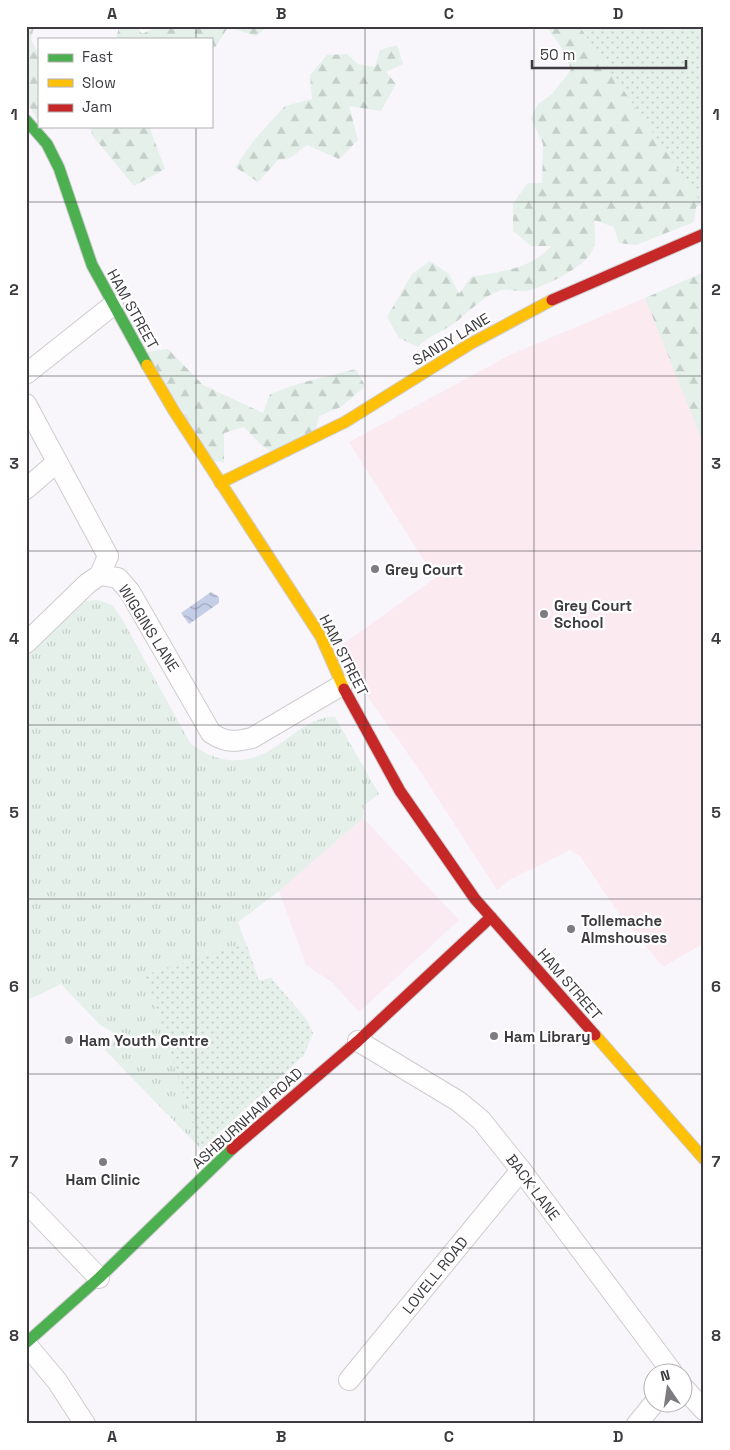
<svg xmlns="http://www.w3.org/2000/svg" width="730" height="1450" font-family="'Space Grotesk',sans-serif">
<style>
.commercial{fill:#faebf3}
.education{fill:#fbebf1}
.grass{fill:url(#grass-tufts)}
.forest{fill:url(#forest-firs)}
.park{fill:url(#park-dots)}
.water{fill:url(#water-waves)}
.lines{fill:none;stroke-linecap:round;stroke-linejoin:round}
.street-casing{stroke:#ceccd0;stroke-width:22}
.fast-casing{stroke:#ceccd0;stroke-width:13}
.slow-casing{stroke:#ceccd0;stroke-width:13}
.jam-casing{stroke:#ceccd0;stroke-width:13}
.street{stroke:#fefefe;stroke-width:20}
.fast{stroke:#4caf50;stroke-width:11}
.slow{stroke:#ffc107;stroke-width:11}
.jam{stroke:#c62828;stroke-width:11}
.grid{fill:none;stroke:#3d3b40;stroke-width:1;stroke-opacity:0.55}
.poi-dot{fill:#7e7c81;stroke:#fff;stroke-width:2}
.labels{text-anchor:middle;dominant-baseline:central;stroke-width:4.5;stroke-linejoin:round;paint-order:stroke}
.street-label{font-size:15px;fill:#3d3b40;stroke:#fff}
.poi-label{font-size:15px;font-weight:bold;fill:#3d3b40;stroke:#fff;text-anchor:start}
.neatline{fill:none;stroke:#3d3b40;stroke-width:2}
.grid-label{font-size:16px;text-anchor:middle;font-weight:bold;fill:#3d3b40}
</style>
<defs>
<pattern id="grass-tufts" width="24" height="20" patternUnits="userSpaceOnUse" patternTransform="scale(1.25)"><rect width="24" height="20" fill="#e5f0ea"/><path d="M3 7l-1-3M5 7V3M7 7l1-3M15 17l-1-3M17 17v-4M19 17l1-3" fill="none" stroke="#c5cfca"/></pattern>
<pattern id="forest-firs" width="22" height="20" patternUnits="userSpaceOnUse" patternTransform="scale(1.25)"><rect width="22" height="20" fill="#e5f0ea"/><path d="M5 1l3.5 6h-7zM16 11l3.5 6h-7z" fill="#c5cfca"/></pattern>
<pattern id="park-dots" width="8" height="8" patternUnits="userSpaceOnUse" patternTransform="scale(1.25)"><rect width="8" height="8" fill="#e5f0ea"/><path d="M2 2h.1M6 6h.1" fill="none" stroke="#c5cfca" stroke-width="1.8" stroke-linecap="round"/></pattern>
<pattern id="water-waves" width="16" height="10" patternUnits="userSpaceOnUse" patternTransform="scale(1.25)"><rect width="16" height="10" fill="#c4cee6"/><path d="M0 5q4-4 8 0t8 0" fill="none" stroke="#a0a8bc"/></pattern>
</defs>
<rect width="100%" height="100%" fill="#f8f5fb"/>
<polygon class="commercial" points="363,818 459,920 359,1012 333,983 306,965 279,891"/>
<polygon class="education" points="704,289 704,943 663,967 617,911 580,856 570,850 511,879 497,890 422,774 335,650 435,578 349,442 512,354 645,298 655,312"/>
<path class="grass" d="M 98,600 L 112,605 L 121,617 L 190,743 C 202,752 213,758 228,760 C 277,765 296,716 335,717 L 379,794 L 364,805 L 363,818 L 279,891 L 238,922 L 259,981 L 271,978 L 306,1019 L 313,1033 L 304,1055 L 201,1149 L 105,1050 L 117,1035 L 99,1024 L 61,984 L 26,1001 L 26,657 L 86,601 Z"/>
<g class="forest">
<polygon points="26,26 34,26 31,40 39,55 39,122 26,101"/>
<polygon points="124,26 137,26 142,34 159,26 268,26 256,36 228,27 215,48 211,48 211,39 116,39 119,27"/>
<path d="M 546,26 L 610,26 L 704,204 L 696,207 L 694,222 L 636,245 L 619,243 L 614,227 L 594,220 C 595,232 597,242 591,253 C 582,268 543,288 526,291 C 517,292 507,288 499,291 C 482,297 470,311 456,322 C 443,332 431,334 418,347 L 399,338 L 387,317 L 412,274 L 430,261 L 449,274 L 459,294 L 471,277 C 499,272 532,269 551,246 L 531,246 L 513,231 L 513,204 L 527,184 L 542,183 L 543,144 L 531,118 L 538,104 L 552,94 L 571,70 L 564,51 Z"/>
<polygon points="397,45 403,64 386,72 396,84 381,111 349,106 358,140 339,159 307,145 290,158 278,160 258,182 235,167 255,139 285,106 312,99 310,75 327,55 347,54 358,64 375,67 380,50"/>
<polygon points="91,126 149,126 165,169 134,186 92,135"/>
<polygon points="704,272 704,445 645,298"/>
<polygon points="168,349 203,385 263,413 270,394 301,383 356,369 365,386 341,407 319,416 316,430 271,451 261,445 244,427 224,433 224,462 214,461 145,352"/>
</g>
<g class="park">
<polygon points="579,26 704,26 704,206 698,198"/>
<polygon points="246,943 259,981 271,978 306,1019 313,1033 304,1055 201,1149 145,975"/>
</g>
<polygon class="water" points="211,592 219,597 219,603 189,624 181,613"/>
<g class="lines">
<defs>
<g id="street">
<polyline points="26,374 113,305"/>
<polyline points="26,404 108,556 100,575"/>
<polyline points="26,489 57,462"/>
<path d="M 100,575 L 118,578 L 130,592 L 211,733 C 226,743 235,742 252,738 L 342,685"/>
<polyline points="26,643 88,583 100,575"/>
<polyline points="358,1041 458,1101 481,1120 521,1170 672,1372"/>
<polyline points="26,1202 99,1278"/>
<polyline points="26,1344 57,1381 85,1424"/>
<polyline points="349,1380 521,1170"/>
<polyline points="682,1386 704,1410"/>
<polyline points="637,1424 655,1402"/>
</g>
<g id="fast">
<polyline points="26,120 47,144 59,168 92,265 147,365"/>
<polyline points="26,1343 99,1278 232,1149"/>
</g>
<g id="slow">
<polyline points="147,365 174,411 321,637 344,689"/>
<polyline points="220,483 345,422 470,344 552,300"/>
<polyline points="595,1035 704,1159"/>
</g>
<g id="jam">
<polyline points="552,300 704,234"/>
<polyline points="344,689 400,791 475,899 595,1035"/>
<polyline points="232,1149 358,1041 491,917"/>
</g>
</defs>
<use href="#street" class="street-casing"/>
<use href="#fast" class="fast-casing"/>
<use href="#slow" class="slow-casing"/>
<use href="#jam" class="jam-casing"/>
<use href="#street" class="street"/>
<use href="#fast" class="fast"/>
<use href="#slow" class="slow"/>
<use href="#jam" class="jam"/>
</g>
<path class="grid" d="M 196,26 L 196,39M 365,26 L 365,1424M 534,26 L 534,1424M 196,126 L 196,1424M 26,202 L 704,202M 26,376 L 704,376M 26,551 L 704,551M 26,725 L 704,725M 26,899 L 704,899M 26,1074 L 704,1074M 26,1248 L 704,1248"/>
<g class="poi-dot">
<circle cx="375" cy="569" r="5"/>
<circle cx="544" cy="614" r="5"/>
<circle cx="571" cy="929" r="5"/>
<circle cx="494" cy="1036" r="5"/>
<circle cx="69" cy="1040" r="5"/>
<circle cx="103" cy="1162" r="5"/>
</g>
<g class="labels">
<g class="street-label">
<text transform="translate(133 309) rotate(61)">HAM STREET</text>
<text transform="translate(451 339) rotate(-31)">SANDY LANE</text>
<text transform="translate(149 628) rotate(58)">WIGGINS LANE</text>
<text transform="translate(344 655) rotate(63)">HAM STREET</text>
<text transform="translate(570 984) rotate(49)">HAM STREET</text>
<text transform="translate(247 1118) rotate(-42)">ASHBURNHAM ROAD</text>
<text transform="translate(533 1187) rotate(53)">BACK LANE</text>
<text transform="translate(435 1275) rotate(-51)">LOVELL ROAD</text>
</g>
<g class="poi-label">
<text x="385" y="569">Grey Court</text>
<text x="554" y="605">Grey Court<tspan x="554" dy="17">School</tspan></text>
<text x="581" y="920">Tollemache<tspan x="581" dy="17">Almshouses</tspan></text>
<text x="504" y="1036">Ham Library</text>
<text x="79" y="1040">Ham Youth Centre</text>
<text x="103" y="1179" text-anchor="middle">Ham Clinic</text>
</g>
</g>
<rect width="730" height="1450" fill="none" stroke="#ffffff" stroke-width="55"/>
<rect x="38" y="38" width="175" height="90" fill="#ffffff" stroke="#b1b1b3"/>
<rect x="48" y="54" width="25" height="8" fill="#4caf50" stroke="#b1b1b3"/>
<text x="82" y="62" font-size="15" fill="#3d3b40">Fast</text>
<rect x="48" y="79" width="25" height="8" fill="#ffc107" stroke="#b1b1b3"/>
<text x="82" y="88" font-size="15" fill="#3d3b40">Slow</text>
<rect x="48" y="104" width="25" height="8" fill="#c62828" stroke="#b1b1b3"/>
<text x="82" y="112" font-size="15" fill="#3d3b40">Jam</text>
<g transform="translate(668 1388) rotate(347)"><circle r="24" fill="#ffffff" stroke="#b1b1b3"/>
<path d="M0-4L9 19L0 12L-9 19Z" fill="#7e7c81"/>
<text y="-8" font-size="14" font-weight="bold" text-anchor="middle" fill="#3d3b40">N</text>
</g>
<path d="M532 60v8h154v-8" fill="none" stroke="#3d3b40" stroke-width="2.5"/>
<text x="540" y="60" font-size="15" fill="#3d3b40" stroke="#ffffff" stroke-width="4" paint-order="stroke">50 m</text>
<rect x="28" y="28" width="674" height="1394" class="neatline"/>
<g class="grid-label">
<text x="112" y="19">A</text>
<text x="281" y="19">B</text>
<text x="449" y="19">C</text>
<text x="618" y="19">D</text>
<text x="14" y="120">1</text>
<text x="716" y="120">1</text>
<text x="14" y="295">2</text>
<text x="716" y="295">2</text>
<text x="14" y="469">3</text>
<text x="716" y="469">3</text>
<text x="14" y="644">4</text>
<text x="716" y="644">4</text>
<text x="14" y="818">5</text>
<text x="716" y="818">5</text>
<text x="14" y="992">6</text>
<text x="716" y="992">6</text>
<text x="14" y="1167">7</text>
<text x="716" y="1167">7</text>
<text x="14" y="1341">8</text>
<text x="716" y="1341">8</text>
<text x="112" y="1442">A</text>
<text x="281" y="1442">B</text>
<text x="449" y="1442">C</text>
<text x="618" y="1442">D</text>
</g>
</svg>
